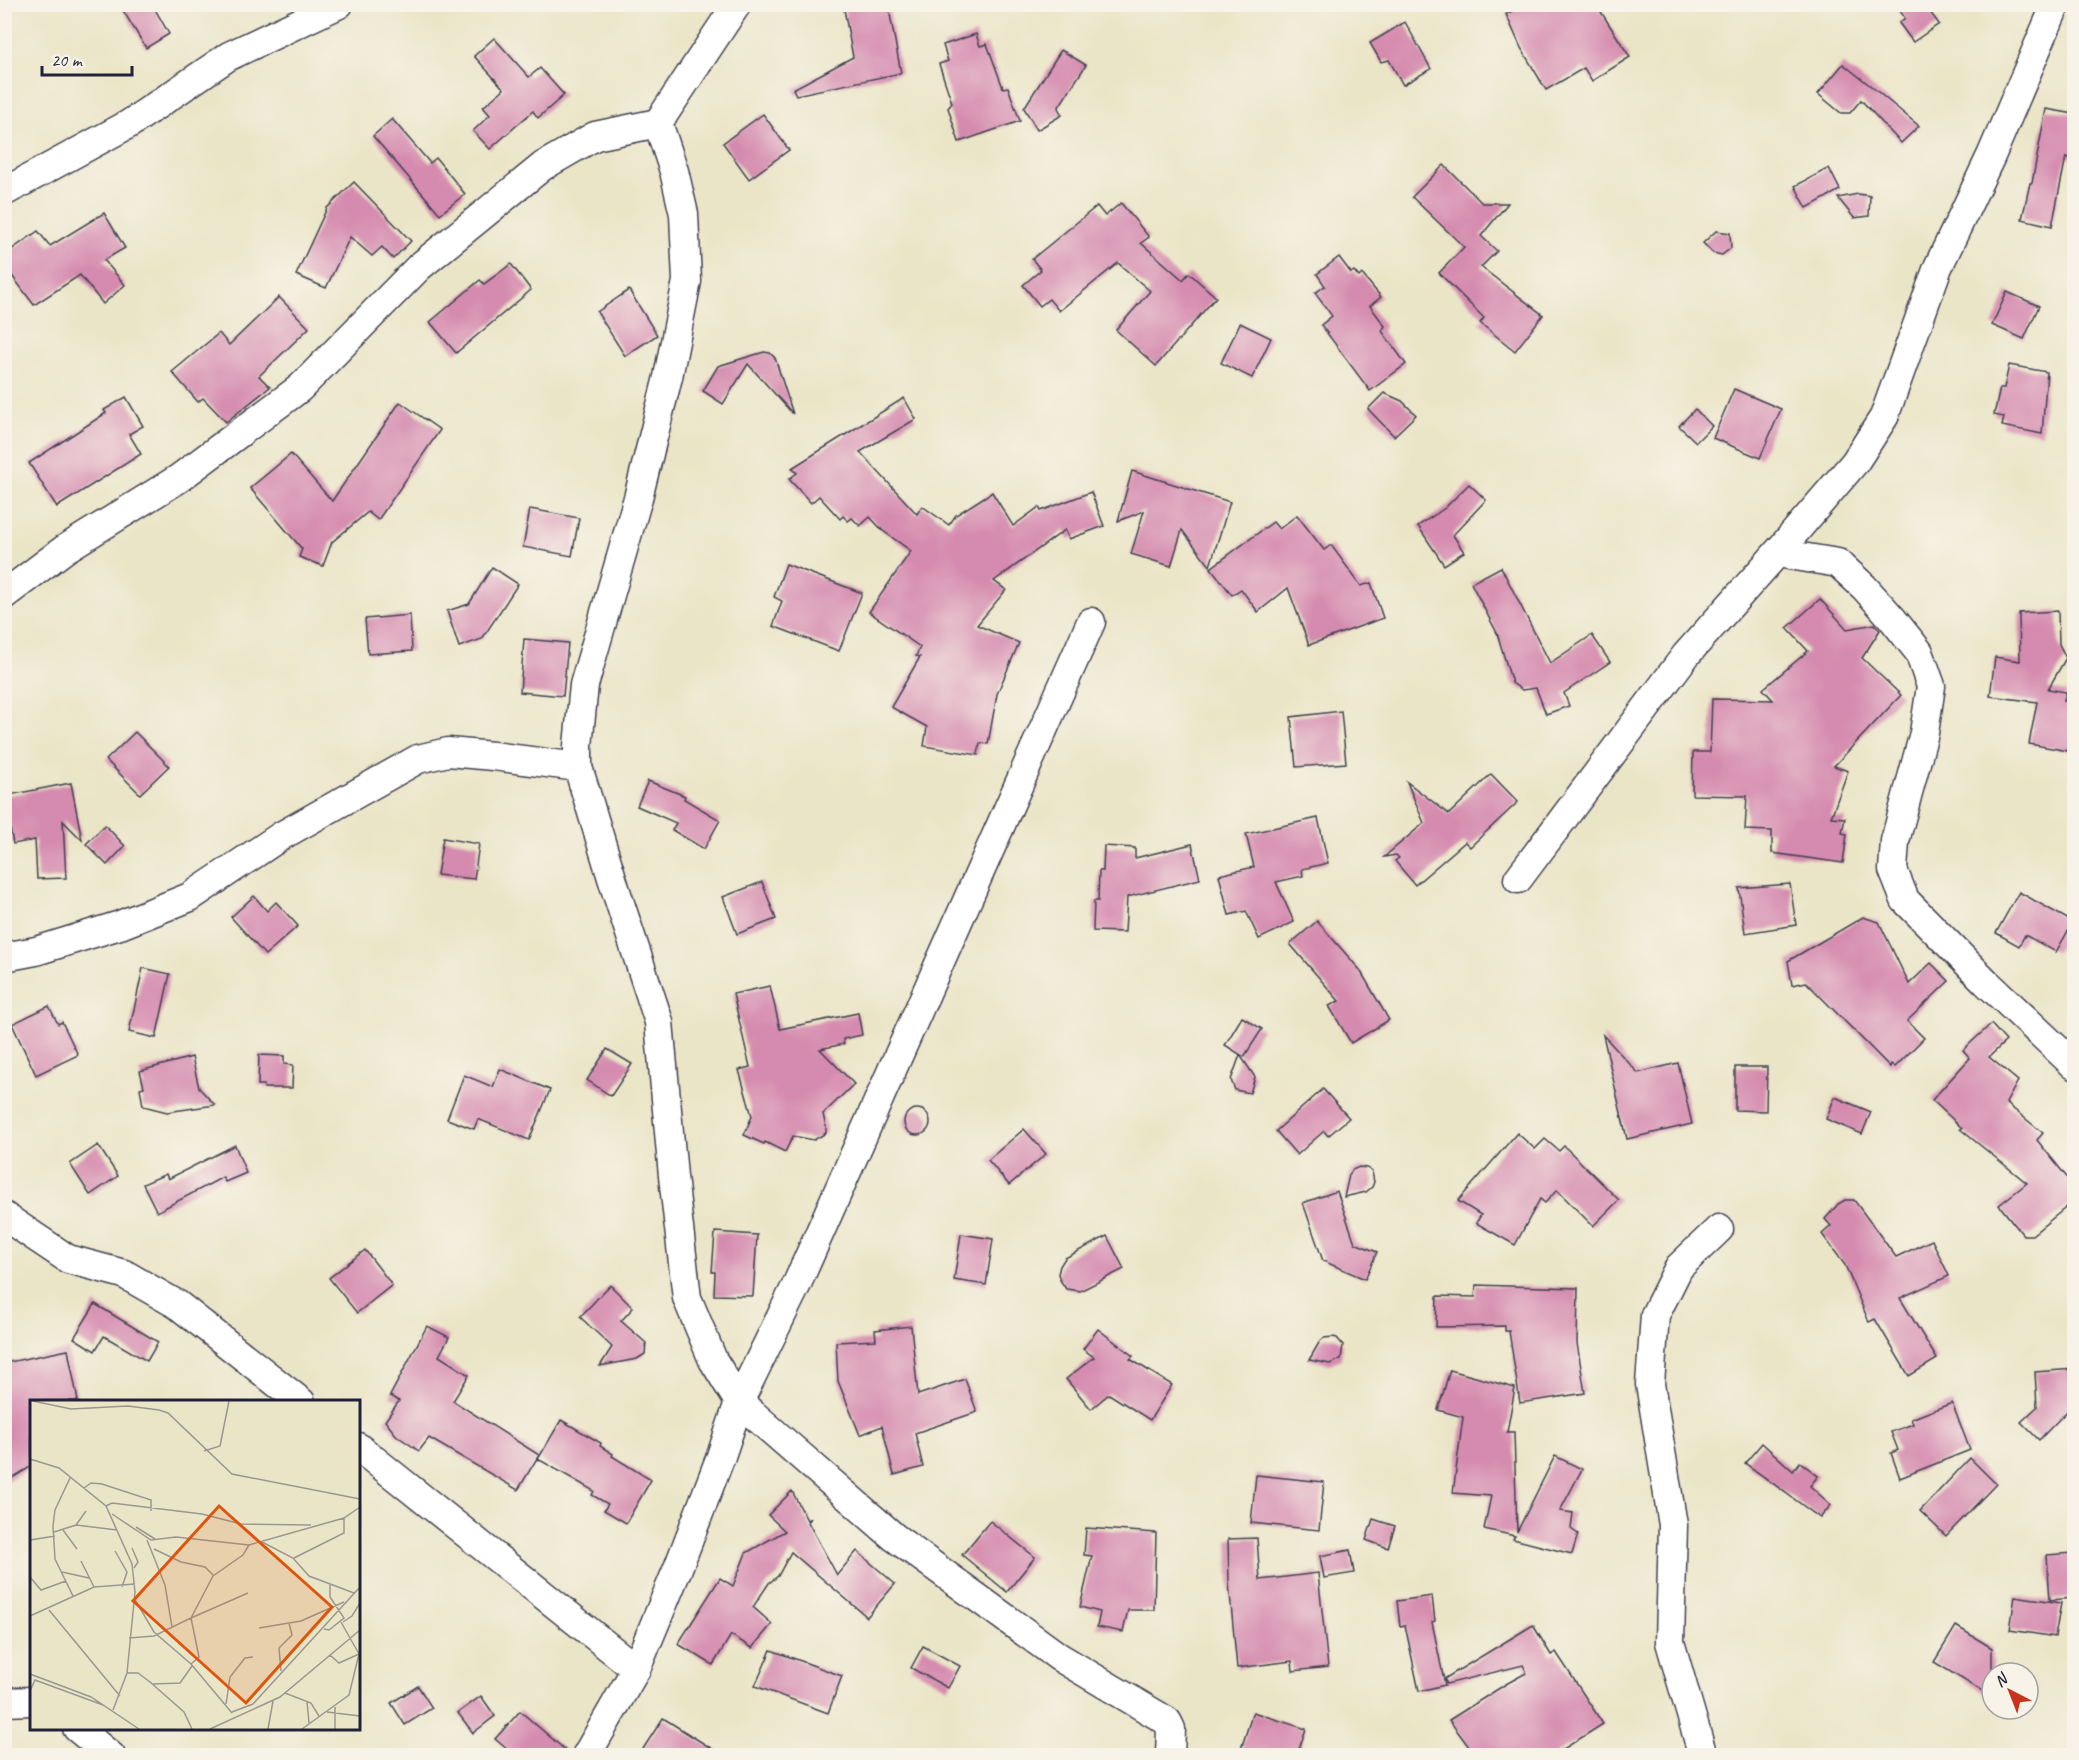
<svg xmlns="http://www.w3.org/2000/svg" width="2079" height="1760" font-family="Caveat,sans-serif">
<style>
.building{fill:#d58baf}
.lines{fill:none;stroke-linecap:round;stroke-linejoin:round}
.minor-casing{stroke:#403f50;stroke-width:31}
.minor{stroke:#fff;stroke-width:28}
.inset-road{fill:none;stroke:#9b9790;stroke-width:1.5}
.view{fill:#de560e;fill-opacity:0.15;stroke:#de560e;stroke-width:3}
.inset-edge{fill:none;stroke:#22223b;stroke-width:3}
</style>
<rect width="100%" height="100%" fill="#f7f3e8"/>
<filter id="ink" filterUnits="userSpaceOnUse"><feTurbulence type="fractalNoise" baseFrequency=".0167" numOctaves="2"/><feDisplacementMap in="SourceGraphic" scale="12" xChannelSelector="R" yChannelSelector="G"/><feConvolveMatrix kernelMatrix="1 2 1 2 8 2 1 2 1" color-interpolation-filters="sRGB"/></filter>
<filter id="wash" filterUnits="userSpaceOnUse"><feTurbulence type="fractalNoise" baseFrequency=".008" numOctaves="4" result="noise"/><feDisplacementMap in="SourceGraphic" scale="24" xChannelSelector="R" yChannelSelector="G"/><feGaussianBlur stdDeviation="1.35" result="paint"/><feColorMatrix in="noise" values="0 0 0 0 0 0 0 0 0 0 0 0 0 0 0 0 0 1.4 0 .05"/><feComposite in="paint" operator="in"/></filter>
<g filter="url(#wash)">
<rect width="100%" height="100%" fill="#ebe5c8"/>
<g id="blocks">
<g class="building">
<polygon points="119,4 152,4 169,34 146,48"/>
<polygon points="843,4 888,4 901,73 796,95 793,89 853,57"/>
<polygon points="1527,4 1596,4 1630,57 1592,81 1584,68 1546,90 1521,48 1506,14"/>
<polygon points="1895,4 1924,4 1939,24 1913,42 1899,23 1905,18"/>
<polygon points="1405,22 1431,69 1403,85 1389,60 1381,62 1370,43"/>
<polygon points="976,34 980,46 987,44 1003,88 1008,87 1020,121 959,142 948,108 952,103 939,64 948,61 943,45"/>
<polygon points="494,38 529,77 540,68 564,95 538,118 533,111 490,149 473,131 490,115 483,107 504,89 474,56"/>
<polygon points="1061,50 1086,65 1058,108 1062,115 1037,130 1024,108"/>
<polygon points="1843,64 1872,87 1919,126 1901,143 1861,100 1850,113 1841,113 1818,94"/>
<polygon points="2046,109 2074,114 2074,159 2066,157 2052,226 2022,219 2030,183 2032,183"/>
<polygon points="763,114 789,150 749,179 723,143"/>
<polygon points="392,119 430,163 436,158 465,194 440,214 373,136"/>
<polygon points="1444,165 1482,203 1508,203 1481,236 1497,251 1481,267 1543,315 1515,351 1480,323 1484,318 1439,273 1464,247 1412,197"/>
<polygon points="1829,168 1840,190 1807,208 1795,186"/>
<polygon points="354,182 411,241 393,259 382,247 372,256 350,237 326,288 296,275 327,208"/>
<polygon points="1858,194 1870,196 1869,216 1854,218 1838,198"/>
<polygon points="1121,203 1149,237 1141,243 1183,280 1189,273 1216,297 1156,366 1116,330 1150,291 1118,263 1059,311 1049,299 1040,306 1023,285 1041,270 1032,259 1097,206 1105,216"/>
<polygon points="104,213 125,248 104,260 125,285 103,304 80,275 34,305 4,265 4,255 38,231 50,246"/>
<polygon points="1716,231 1730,233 1731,248 1722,255 1713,253 1703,243"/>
<polygon points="1339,257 1351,273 1354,271 1359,277 1362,274 1381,297 1370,306 1385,326 1382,331 1406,364 1370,391 1321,325 1332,316 1315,293 1325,286 1317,274"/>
<polygon points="511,264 531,290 456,353 430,322 480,280 484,284"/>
<polygon points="629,290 657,335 625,356 597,312"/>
<polygon points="2007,292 2039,306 2024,339 1992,325"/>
<polygon points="279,297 309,328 259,376 270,387 226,422 203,398 198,402 172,372 219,333 229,345"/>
<polygon points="1240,323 1271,338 1252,378 1221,363"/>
<polygon points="764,352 770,353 775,358 793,414 748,364 723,404 703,391 718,366"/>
<polygon points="2009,365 2047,372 2042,434 2002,426 2004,417 1994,415 2000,388 2004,388"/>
<polygon points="1734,389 1781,409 1760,458 1713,438"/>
<polygon points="1384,393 1402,401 1416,415 1394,436 1368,409"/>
<polygon points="126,397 143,426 129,434 141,454 57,507 29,463 106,413 104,410"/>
<polygon points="904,398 916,419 860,452 917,514 922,506 949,525 956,515 992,492 1013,526 1039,507 1041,511 1091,492 1104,526 1069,539 1065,530 994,581 1006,590 977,625 1019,643 997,694 988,744 980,743 978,755 924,746 927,727 891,707 920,657 916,656 920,647 869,612 911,551 883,531 870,517 860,526 852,518 848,521 843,516 840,519 819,496 811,503 789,479 797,473 792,468"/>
<polygon points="400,402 440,430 378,520 368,512 332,542 323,566 299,557 302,549 250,488 291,454 332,501"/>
<polygon points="1695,409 1712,426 1696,442 1679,426"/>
<polygon points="1132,471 1230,502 1210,566 1182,530 1171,566 1131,554 1144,511 1118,521"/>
<polygon points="1469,484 1486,500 1453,535 1464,552 1444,565 1418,526 1445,508"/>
<polygon points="530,509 579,518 572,556 523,547"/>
<polygon points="1297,515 1324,550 1331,545 1361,586 1371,583 1383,618 1309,645 1288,588 1258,612 1241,589 1232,595 1211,568 1273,522 1279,529"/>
<polygon points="786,564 862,593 839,651 773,626 782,601 774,597"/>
<polygon points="492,567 518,584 482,639 459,647 447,611 469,604"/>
<polygon points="1501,567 1550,663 1592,635 1610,662 1564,693 1569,706 1546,714 1536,688 1522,690 1512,683 1497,633 1471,583"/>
<polygon points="1820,599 1847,629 1875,624 1878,628 1880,630 1862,658 1901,695 1834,766 1848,771 1831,817 1845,818 1842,833 1847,834 1843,863 1772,853 1772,831 1745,830 1747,796 1692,795 1693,752 1710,752 1712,699 1773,700 1763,689 1808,651 1787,628"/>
<polygon points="2058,611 2059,644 2066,658 2048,689 2066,692 2064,701 2074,702 2074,752 2029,744 2037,702 1990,696 1995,657 2020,661 2019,613"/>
<polygon points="410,615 412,651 368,654 365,619"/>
<polygon points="524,639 568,643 563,696 520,692"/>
<polygon points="1341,711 1346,763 1296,767 1291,717"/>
<polygon points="135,732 169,766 140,794 106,760"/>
<polygon points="1491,774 1518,802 1470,847 1465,842 1415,885 1395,861 1399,858 1396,855 1384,857 1424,823 1407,782 1449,814"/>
<polygon points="648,781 685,796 684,799 720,820 704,849 672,830 676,823 637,806"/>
<polygon points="71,783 82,840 63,821 66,878 37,879 35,840 13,844 4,796"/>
<polygon points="1318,818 1328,863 1302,869 1303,876 1276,882 1294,922 1259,939 1246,911 1229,915 1219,875 1254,867 1246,834"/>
<polygon points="105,825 125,846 107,865 86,844"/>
<polygon points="443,838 479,844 474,879 437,875"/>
<polygon points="1192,844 1200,879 1127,897 1125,932 1093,931 1094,901 1098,901 1099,871 1103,871 1104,846 1135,848 1135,858"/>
<polygon points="762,882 776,919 737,934 723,897"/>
<polygon points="1790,884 1796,925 1745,933 1739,888"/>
<polygon points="2019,892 2073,922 2056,952 2025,935 2019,946 1996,933"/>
<polygon points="254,896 267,911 276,902 298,926 265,955 231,917"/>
<polygon points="1863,917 1879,922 1909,984 1931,963 1949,981 1907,1021 1924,1038 1895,1067 1891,1064 1890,1067 1806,982 1792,985 1788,961"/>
<polygon points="1317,921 1360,970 1389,1020 1351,1043 1329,1006 1339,1001 1290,944"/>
<polygon points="143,968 170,974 156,1038 129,1032"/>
<polygon points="770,986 780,1029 858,1013 862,1035 843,1039 844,1044 820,1049 854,1084 823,1114 826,1127 826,1133 814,1140 793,1136 785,1152 765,1142 764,1144 744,1135 752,1116 739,1070 750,1067 733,994"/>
<polygon points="49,1006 58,1024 62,1022 78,1055 36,1075 12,1024"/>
<polygon points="1242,1017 1262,1029 1244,1057 1225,1045"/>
<polygon points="1991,1024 2006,1041 1989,1057 2018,1081 2006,1103 2043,1133 2037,1140 2074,1186 2074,1201 2032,1235 2023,1235 1999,1205 2027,1183 1960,1129 1962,1128 1932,1100 1970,1058 1963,1050"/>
<polygon points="1603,1035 1638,1073 1678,1063 1692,1124 1627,1139"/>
<polygon points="607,1049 632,1064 611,1096 587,1080"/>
<polygon points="259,1055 284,1056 284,1064 293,1065 292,1088 264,1088 264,1085 258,1085"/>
<polygon points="1240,1055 1255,1077 1250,1093 1235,1090 1231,1080"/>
<polygon points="192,1057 199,1088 215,1105 167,1112 143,1106 140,1088 144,1087 140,1071"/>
<polygon points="1735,1067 1767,1067 1766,1111 1735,1110"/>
<polygon points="500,1069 550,1090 529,1140 478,1119 474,1129 447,1119 464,1075 493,1087"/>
<polygon points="1323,1089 1349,1118 1328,1136 1324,1131 1297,1155 1276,1131"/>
<polygon points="1835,1097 1871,1112 1862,1134 1826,1119"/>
<circle cx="917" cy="1122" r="13"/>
<polygon points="1024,1129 1046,1154 1009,1185 988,1160"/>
<polygon points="1517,1133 1535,1149 1545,1139 1559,1151 1564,1146 1619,1200 1593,1226 1557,1190 1545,1203 1540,1199 1515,1245 1476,1223 1481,1215 1458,1201"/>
<polygon points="98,1145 118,1176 90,1195 70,1164"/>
<polygon points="235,1145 246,1173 225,1182 223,1177 157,1212 143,1184 166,1174 168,1179"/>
<polygon points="1359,1167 1367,1168 1372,1172 1374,1182 1372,1187 1366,1192 1344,1197 1349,1175 1352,1170"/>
<polygon points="1337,1191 1355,1243 1377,1252 1365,1279 1323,1261 1303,1203"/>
<polygon points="1845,1200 1854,1200 1896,1257 1932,1240 1949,1276 1900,1298 1937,1359 1909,1376 1875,1319 1869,1322 1845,1265 1822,1234 1831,1226 1825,1219 1838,1204"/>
<polygon points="715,1232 757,1235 753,1296 714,1295 715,1272 712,1272"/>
<polygon points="961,1234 993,1239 986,1285 954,1280"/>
<polygon points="1107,1236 1124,1269 1080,1291 1066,1289 1060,1280 1058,1274 1060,1266 1065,1258"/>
<polygon points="365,1250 392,1285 357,1313 329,1278"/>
<polygon points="610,1285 633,1308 621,1321 646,1343 645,1354 637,1359 600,1366 612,1347 580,1317"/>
<polygon points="1476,1285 1578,1288 1577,1343 1585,1393 1520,1403 1509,1331 1505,1331 1505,1326 1436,1327 1437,1296 1475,1297"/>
<polygon points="95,1304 158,1342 147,1361 104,1336 95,1351 74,1338"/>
<polygon points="427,1326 449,1337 439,1356 469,1375 453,1401 539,1455 518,1490 429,1438 419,1451 396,1435 385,1421 399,1401 390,1396"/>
<polygon points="911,1326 918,1395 965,1379 977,1412 915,1433 923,1467 894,1475 882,1426 860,1435 838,1381 836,1342 876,1340 875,1330"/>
<polygon points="1098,1329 1133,1356 1130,1359 1172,1385 1150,1420 1109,1394 1091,1409 1066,1379 1094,1357 1083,1349"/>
<polygon points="1333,1337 1337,1338 1343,1345 1341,1359 1330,1364 1309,1360 1320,1341 1324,1338"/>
<polygon points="68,1350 78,1401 32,1401 32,1466 4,1483 4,1363"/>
<polygon points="2074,1369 2074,1404 2039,1440 2021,1422 2037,1407 2035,1372"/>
<polygon points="1450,1370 1515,1388 1507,1432 1514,1432 1517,1532 1555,1456 1582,1469 1560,1511 1573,1513 1571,1529 1578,1534 1572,1554 1513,1539 1515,1536 1484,1529 1491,1496 1453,1493 1463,1417 1438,1410"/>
<polygon points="1952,1403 1970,1450 1900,1478 1891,1453 1898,1450 1891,1432 1913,1424 1911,1419"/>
<polygon points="561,1420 601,1443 600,1446 613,1454 612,1456 651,1480 626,1523 604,1510 608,1504 592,1495 594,1491 538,1459"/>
<polygon points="1762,1443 1793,1471 1800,1462 1818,1476 1810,1486 1831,1505 1820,1518 1745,1463"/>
<polygon points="1970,1458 1996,1484 1946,1536 1920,1511"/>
<polygon points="1256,1475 1324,1482 1319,1530 1251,1523"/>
<polygon points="792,1491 807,1520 811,1518 808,1522 837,1575 857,1551 895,1584 867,1617 791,1552 778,1576 769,1583 753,1607 772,1624 752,1648 731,1635 713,1665 678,1644 720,1578 733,1586 746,1553 785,1531 768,1515"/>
<polygon points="1373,1519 1395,1526 1388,1548 1366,1540"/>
<polygon points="990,1521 1035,1557 1007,1592 962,1555"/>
<polygon points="1086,1528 1156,1533 1154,1610 1128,1610 1123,1632 1097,1627 1100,1612 1080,1607 1092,1556 1084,1555"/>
<polygon points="1257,1538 1260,1580 1318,1573 1328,1667 1293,1671 1292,1661 1237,1668 1229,1583 1228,1539"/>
<polygon points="1350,1550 1354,1573 1324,1578 1320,1556"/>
<polygon points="2074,1553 2074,1598 2050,1600 2047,1555"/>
<polygon points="1432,1596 1435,1621 1432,1622 1445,1685 1419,1691 1405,1625 1400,1626 1397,1601"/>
<polygon points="2015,1596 2061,1603 2055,1637 2010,1630"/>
<polygon points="1533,1625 1551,1655 1556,1652 1603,1724 1554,1755 1475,1755 1449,1720 1506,1684 1526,1673 1526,1671 1523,1665 1447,1684 1444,1679"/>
<polygon points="1956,1626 1992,1648 1992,1697 1934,1662"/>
<polygon points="923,1646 960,1666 948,1688 911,1668"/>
<polygon points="771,1650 842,1676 828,1713 755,1686"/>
<polygon points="418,1686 432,1708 405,1725 391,1703"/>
<polygon points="481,1696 495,1716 473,1733 458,1713"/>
<polygon points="520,1711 570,1754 570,1755 514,1755 495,1739"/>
<polygon points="1253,1712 1306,1729 1297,1755 1239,1755"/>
<polygon points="663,1718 722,1755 639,1755"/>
</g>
</g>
</g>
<g filter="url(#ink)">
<use href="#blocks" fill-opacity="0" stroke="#403f50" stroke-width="1.5"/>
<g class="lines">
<defs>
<g id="minor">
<polyline points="4,192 129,124 229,56 339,4"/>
<polyline points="1777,553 1838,563 1864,587 1891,617 1919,652 1931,686 1924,733 1895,841 1893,870 1905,900 1986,982 2074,1065"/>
<polyline points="4,595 65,549 178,479 300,388 419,267 543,166 595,136 658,123"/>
<polyline points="1091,622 796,1286 739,1402 894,1537 1059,1657 1167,1721 1171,1729 1170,1756"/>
<polyline points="1518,879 1686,655 1777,553 1855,462 1884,417 1938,267 1991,156 2056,4"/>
<polyline points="4,957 36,951 120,925 190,897 281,836 418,759 448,752 493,756 578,767"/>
<polyline points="4,1216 68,1259 124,1274 178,1305 301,1402"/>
<polyline points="358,1447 636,1669"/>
<polyline points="4,1702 32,1701"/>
<polyline points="77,1728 111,1756"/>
<polyline points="586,1756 636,1669 678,1568 721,1456 739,1402 713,1360 687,1298 673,1176 659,1022 616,891 578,767 578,746 584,685 638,498 668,377 687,281 684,214 674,171 658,123 737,4"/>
<polyline points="1703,1756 1670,1642 1673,1525 1650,1384 1655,1315 1679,1267 1719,1229"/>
</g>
</defs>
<use href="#minor" class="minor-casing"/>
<use href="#minor" class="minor"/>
</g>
</g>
<g transform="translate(30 1400)">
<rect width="330" height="330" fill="#ebe5c8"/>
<path class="inset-road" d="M 3,1 L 41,9 L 98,6 L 129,10 L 138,13 L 202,74 L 330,99M 174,51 L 190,46 L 199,1M 0,59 L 29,68 L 76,106 L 102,164 L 105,192 L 97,273 L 83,310M 40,78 L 25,110 L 23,126 L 25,159 L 43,196M 54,88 L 61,83 L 72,84 L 121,100 L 121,111M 76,106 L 82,103 L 172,114 L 211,124 L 281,125M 82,114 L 121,140 L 146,137 L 219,145M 46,125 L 87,130M 106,127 L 125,139M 33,130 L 47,149M 24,132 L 46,125 L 56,111M 0,140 L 25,136M 117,140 L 135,185 L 142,227M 232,142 L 263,158 L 279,176 L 324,193M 102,148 L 108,162 L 104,168M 124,149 L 151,162 L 175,167 L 183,175M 85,151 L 97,172 L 92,187M 264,158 L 314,133 L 314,118M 51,161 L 64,187M 32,172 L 59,178M 0,177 L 11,190 L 36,181M 104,198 L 124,232 L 161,264 L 202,313M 19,210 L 90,296M 0,216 L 64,187 L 105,184M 313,222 L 322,216 L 330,203M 229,228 L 271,221 L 314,202M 294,229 L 299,230 L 314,218 L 300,197 L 300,185M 99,238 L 124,236 L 161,218 L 183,176 L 213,155 L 219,145 L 314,118 L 330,107M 300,255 L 309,263 L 329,254M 161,264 L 169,257 L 161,218 L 218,193M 251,271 L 249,248 L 262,235 L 259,223M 97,273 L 108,273 L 120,282 L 154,312 L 162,329M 0,274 L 61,297 L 109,329M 123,284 L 150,283 L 162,266M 0,291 L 5,280 L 73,305M 255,293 L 281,303 L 289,316M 277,302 L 279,323M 196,304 L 200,277 L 215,258 L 223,257M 202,312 L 223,304 L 330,187M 297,312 L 330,316M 180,329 L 250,297 L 330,230M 238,329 L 243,301M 272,329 L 319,295 L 329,254 L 311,222M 305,329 L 305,307"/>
<path class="view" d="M 189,106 L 302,207 L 216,303 L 103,201 Z"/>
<rect width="330" height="330" class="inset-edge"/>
</g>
<rect width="2079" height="1760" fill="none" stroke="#f7f3e8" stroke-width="24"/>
<g transform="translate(2010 1691) rotate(318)"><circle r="28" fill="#f7f3e8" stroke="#a29fa3" stroke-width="1.5"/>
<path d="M0-4.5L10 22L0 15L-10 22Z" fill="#c8321e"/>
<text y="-9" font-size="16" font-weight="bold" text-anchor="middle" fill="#22223b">N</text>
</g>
<path d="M42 66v9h90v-9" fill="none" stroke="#22223b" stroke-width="3"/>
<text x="51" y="66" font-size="18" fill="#22223b" stroke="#f7f3e8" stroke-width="4.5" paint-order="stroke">20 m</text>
</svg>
